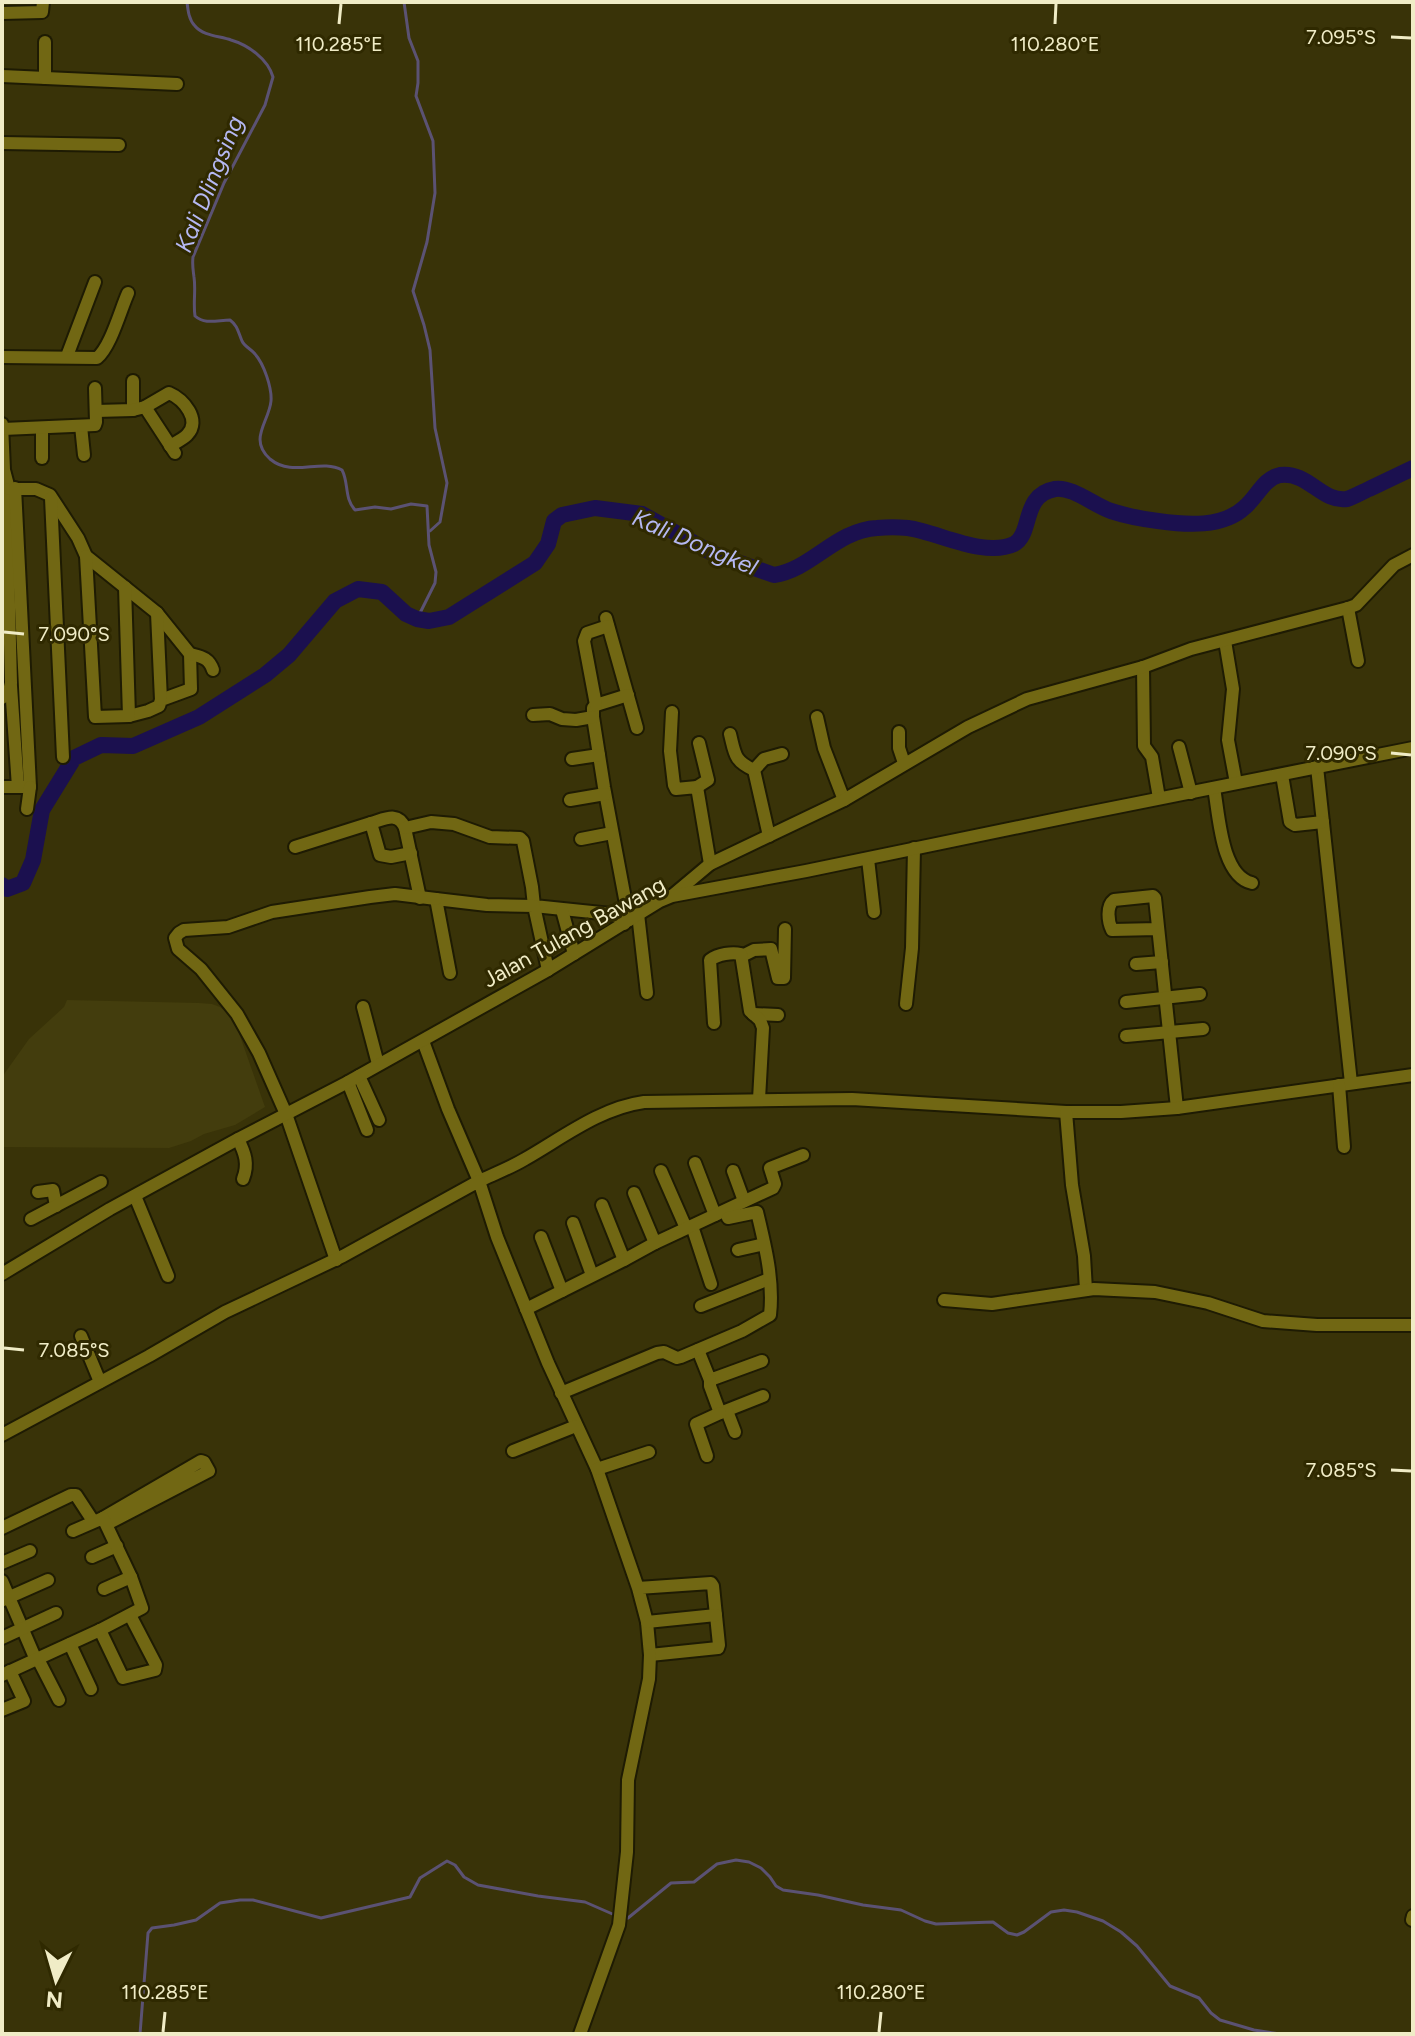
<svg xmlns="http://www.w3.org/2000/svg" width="1415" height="2036" font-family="Figtree,sans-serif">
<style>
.built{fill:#433d0d}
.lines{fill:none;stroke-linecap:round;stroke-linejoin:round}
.stream{stroke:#5b5273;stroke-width:3}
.river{stroke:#1b104f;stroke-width:16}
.minor-casing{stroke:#1e1b03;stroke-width:16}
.minor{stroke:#716713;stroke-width:12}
.ticks{fill:none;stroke:#f0ecc6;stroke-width:3}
.labels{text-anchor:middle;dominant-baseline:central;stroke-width:6;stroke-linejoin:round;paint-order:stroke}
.street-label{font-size:22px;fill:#f0ecc6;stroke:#2f2900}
.water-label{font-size:24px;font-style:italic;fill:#b5b8f2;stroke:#2f2900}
.ticks-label{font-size:20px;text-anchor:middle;fill:#f0ecc6;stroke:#2f2900;stroke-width:6;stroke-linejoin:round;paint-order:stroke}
</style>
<rect width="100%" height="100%" fill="#393308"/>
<polygon class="built" points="67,1000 199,1003 212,1004 220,1007 233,1016 265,1107 235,1125 204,1134 191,1141 169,1148 2,1147 2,1077 29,1039 64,1007"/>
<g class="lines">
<g class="stream">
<path d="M 187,2 C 188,11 189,20 195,26 C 203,36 220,36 231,40 C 248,45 268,59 273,77 L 265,105 L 224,183 L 193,257 C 192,265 193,269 194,277 C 196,290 193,303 195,316 C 205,325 218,320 230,320 C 238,326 238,332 242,341 C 245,347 251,349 255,354 C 264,364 272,388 271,401 C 269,422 248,439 270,459 C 293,478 320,458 342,470 C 349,483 344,498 355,510 L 375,507 L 391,509 L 411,504 L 427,506 L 429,545 L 436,572 L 435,583 L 417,619"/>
<polyline points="404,2 409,38 418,61 418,83 416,96 433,141 435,193 427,242 413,291 424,325 430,350 435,428 447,483 440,522 430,531"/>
<polyline points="623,1919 628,1918 671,1883 694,1882 717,1864 736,1860 749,1862 761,1868 770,1877 776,1886 783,1890 818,1895 863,1905 901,1910 925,1921 936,1924 993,1922 1008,1933 1017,1935 1024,1932 1051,1912 1064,1910 1077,1912 1103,1921 1121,1932 1137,1946 1170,1986 1199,1998 1211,2013 1220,2020 1254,2030 1280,2034"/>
<polyline points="140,2034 148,1933 152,1928 174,1925 196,1920 220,1903 240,1900 253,1900 321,1918 410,1897 420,1878 447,1861 455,1865 464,1877 478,1885 538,1896 585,1902 617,1916"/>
</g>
<path class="river" d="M 2,885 L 7,889 L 23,883 L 33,860 L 42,810 L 74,758 L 101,745 L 133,746 L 199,717 L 265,675 L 289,655 L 335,601 L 358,589 L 382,592 L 406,614 L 417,619 L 429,621 L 449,617 L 535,563 L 548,544 L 554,521 L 562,515 L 595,508 L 642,514 L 712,553 L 774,575 C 811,570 836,530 877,528 C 887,527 898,527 908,528 C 938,532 984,558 1014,544 C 1033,534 1021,495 1055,489 C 1072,486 1095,506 1111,511 C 1126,516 1143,519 1158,521 C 1186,525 1223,528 1245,507 C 1257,497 1264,478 1280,475 C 1308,471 1322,503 1347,499 C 1354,497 1362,492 1369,489 C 1384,482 1398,475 1413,468"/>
<defs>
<g id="minor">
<polyline points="2,13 42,12 43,2"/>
<polyline points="2,76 177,84"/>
<polyline points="45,78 45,42"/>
<polyline points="2,143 119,145"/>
<polyline points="67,356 95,282"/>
<path d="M 2,357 L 97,358 C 111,346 120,311 128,293"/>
<polyline points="145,407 175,453"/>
<polyline points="133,410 133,381"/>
<path d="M 96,411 L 133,410 L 145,407 L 169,393 C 183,399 202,420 187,435 C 183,439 175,443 170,446"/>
<polyline points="2,424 4,470 9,489 8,565 11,683 9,691 2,698"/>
<polyline points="81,426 84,455"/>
<polyline points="42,428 42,458"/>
<polyline points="3,429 95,425 96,422 95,388"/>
<polyline points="9,489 36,489 50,495 78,538 86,556 157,613 190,654 191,689 161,700 159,706 148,711 129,716"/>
<polyline points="51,498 63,757"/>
<polyline points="86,556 95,717 129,716 125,587"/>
<polyline points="1348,608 1358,661"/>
<polyline points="157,613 161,700"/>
<polyline points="606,618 637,728"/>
<polyline points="1225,641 1233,689 1228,740 1236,783"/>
<path d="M 190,654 C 202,657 209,658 213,670"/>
<polyline points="1143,667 1144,746 1152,757 1159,798"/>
<polyline points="11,686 18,787"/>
<polyline points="628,695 596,705 593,708 593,717 604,787 629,920"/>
<polyline points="596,705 584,641 587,633 608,626"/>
<polyline points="672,712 670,751 674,785 676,789 697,787 710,864"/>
<polyline points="533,715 550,714 562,719 576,720 593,717"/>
<polyline points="817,717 824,748 844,800"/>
<polyline points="899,732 899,748 904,763"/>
<path d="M 730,734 C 735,754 734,761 754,770"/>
<polyline points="1179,747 1191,793"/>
<polyline points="572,759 599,755"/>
<polyline points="1317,767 1351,1083"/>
<polyline points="1282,775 1290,822 1295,825 1323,822"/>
<polyline points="2,787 30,787 15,488"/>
<polyline points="697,787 708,780 699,743"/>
<path d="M 1214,788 C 1219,815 1221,876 1252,883"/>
<polyline points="570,800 605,794"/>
<polyline points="27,809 30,787"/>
<path d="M 371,823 C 385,819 398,811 405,828 L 420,898"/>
<polyline points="405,828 431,822 454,824 490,837 520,838 523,841 532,887 534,906 611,914 621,918 624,924"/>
<polyline points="769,836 754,770 764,759 782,754"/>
<polyline points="581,839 612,833"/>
<polyline points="295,847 371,823 380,855 391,857 411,853"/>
<polyline points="868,859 874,912"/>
<polyline points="673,895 710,864 844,800 968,727 1027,699 1143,667 1191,649 1348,608 1356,605 1394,565 1413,555"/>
<polyline points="562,910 574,954"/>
<polyline points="638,914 647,993"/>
<path d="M 1158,929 L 1112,930 C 1108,922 1106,906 1114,900 L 1153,896 L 1155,898 L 1177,1108"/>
<polyline points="742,956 754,950 771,949 778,978 784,978 785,929"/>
<polyline points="1136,964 1162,962"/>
<polyline points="450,973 436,899 487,905 534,906 548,970"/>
<polyline points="1126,1002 1200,994"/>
<polyline points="906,1004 912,948 914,848"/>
<polyline points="363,1007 378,1064"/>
<polyline points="753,1014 778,1015"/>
<path d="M 714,1023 L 710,960 C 718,954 732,952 741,954 L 750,1011 L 760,1020 L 763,1028 L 759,1099"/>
<polyline points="1126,1036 1203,1029"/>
<path d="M 423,1041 L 448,1109 L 479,1181 C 494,1174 510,1168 525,1159 C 562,1138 600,1108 644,1102 L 852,1099 L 1066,1112 L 1121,1112 L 1177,1108 L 1413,1075"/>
<polyline points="359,1076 379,1120"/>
<polyline points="348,1082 367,1130"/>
<polyline points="1339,1085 1344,1147"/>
<polyline points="1066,1112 1072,1185 1084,1256 1086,1290"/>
<path d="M 238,1139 C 245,1153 249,1164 243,1179"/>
<polyline points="695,1163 715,1215"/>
<polyline points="661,1171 686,1228"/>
<polyline points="733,1171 744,1201"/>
<polyline points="38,1192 53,1190 56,1206"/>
<polyline points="634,1193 655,1243"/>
<polyline points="135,1196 168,1276"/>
<polyline points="602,1205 624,1260"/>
<polyline points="31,1219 101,1182"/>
<polyline points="573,1223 592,1275"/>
<polyline points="692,1226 711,1284"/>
<polyline points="541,1237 562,1291"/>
<polyline points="738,1250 764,1244"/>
<polyline points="336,1260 286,1114 259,1053 237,1014 201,969 178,949 175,938 179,933 184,930 228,927 272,912 370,897 395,894 436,899"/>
<polyline points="2,1274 110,1209 238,1139 348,1082 548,970 660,901 672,896 806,871 1077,815 1413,748"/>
<polyline points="944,1300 992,1304 1094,1289 1155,1292 1208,1303 1263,1321 1317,1325 1413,1325"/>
<polyline points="701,1306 769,1279"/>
<polyline points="526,1309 624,1260 655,1243 773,1188 775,1184 770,1168 803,1155"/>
<polyline points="81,1336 100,1382"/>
<polyline points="698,1350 710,1380 762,1361"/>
<polyline points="710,1380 710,1386 720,1413 763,1396"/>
<path d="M 561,1393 L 657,1353 L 664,1352 L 677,1358 L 681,1357 L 742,1331 L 770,1315 C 774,1281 765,1245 757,1212 L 728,1218"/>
<polyline points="727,1411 735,1432"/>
<polyline points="2,1435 149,1356 225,1312 343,1256 479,1181 497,1237 548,1363 597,1469 638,1588 647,1622 650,1655 718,1648 719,1645 713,1586 711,1583 638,1588"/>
<polyline points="513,1451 576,1426"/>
<polyline points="707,1456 696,1424 720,1413"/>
<polyline points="597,1469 649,1452"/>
<polyline points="103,1518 201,1461 204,1462 209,1471 107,1524"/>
<polyline points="2,1528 71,1495 76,1495 93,1521"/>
<polyline points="92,1557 117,1546"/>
<polyline points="2,1563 30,1551"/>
<polyline points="2,1581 36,1660"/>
<polyline points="104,1589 131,1577"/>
<polyline points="3,1600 48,1580"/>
<polyline points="647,1622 716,1615"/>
<polyline points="100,1630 123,1678 155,1670 156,1665 130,1615"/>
<polyline points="2,1638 56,1613"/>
<polyline points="70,1644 91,1689"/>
<polyline points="38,1659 59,1700"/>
<polyline points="2,1675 100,1630 142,1608 131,1577 103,1518 73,1531"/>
<polyline points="2,1710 24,1701 10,1671"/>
<polyline points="1412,1920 1413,1916"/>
<polyline points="580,2034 619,1925 627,1852 628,1780 649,1679 650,1655"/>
</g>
</defs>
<use href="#minor" class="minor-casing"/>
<use href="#minor" class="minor"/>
</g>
<path class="ticks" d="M 339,24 L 341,4M 1055,24 L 1056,4M 1391,37 L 1411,38M 4,632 L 24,634M 1391,753 L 1411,755M 4,1348 L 24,1350M 1391,1470 L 1411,1471M 163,2032 L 165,2012M 879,2032 L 881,2012"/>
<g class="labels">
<g class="street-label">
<text transform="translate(574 932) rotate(-29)">Jalan Tulang Bawang</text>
</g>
<g class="water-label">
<text transform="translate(209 184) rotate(-68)">Kali Dlingsing</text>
<text transform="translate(695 542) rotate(23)">Kali Dongkel</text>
</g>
</g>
<g class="ticks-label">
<text x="1341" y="44">7.095°S</text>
<text x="339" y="51">110.285°E</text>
<text x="1055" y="51">110.280°E</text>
<text x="74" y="641">7.090°S</text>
<text x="1341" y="760">7.090°S</text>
<text x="74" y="1357">7.085°S</text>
<text x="1341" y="1477">7.085°S</text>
<text x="165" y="1999">110.285°E</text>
<text x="881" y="1999">110.280°E</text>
</g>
<rect width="1415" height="2036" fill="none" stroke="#f0ecc6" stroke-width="8"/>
<g transform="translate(56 1980) rotate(185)" stroke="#2f2900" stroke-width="6" paint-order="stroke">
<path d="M0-6L14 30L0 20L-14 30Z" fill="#f0ecc6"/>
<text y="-12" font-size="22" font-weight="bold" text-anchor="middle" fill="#f0ecc6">N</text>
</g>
</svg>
